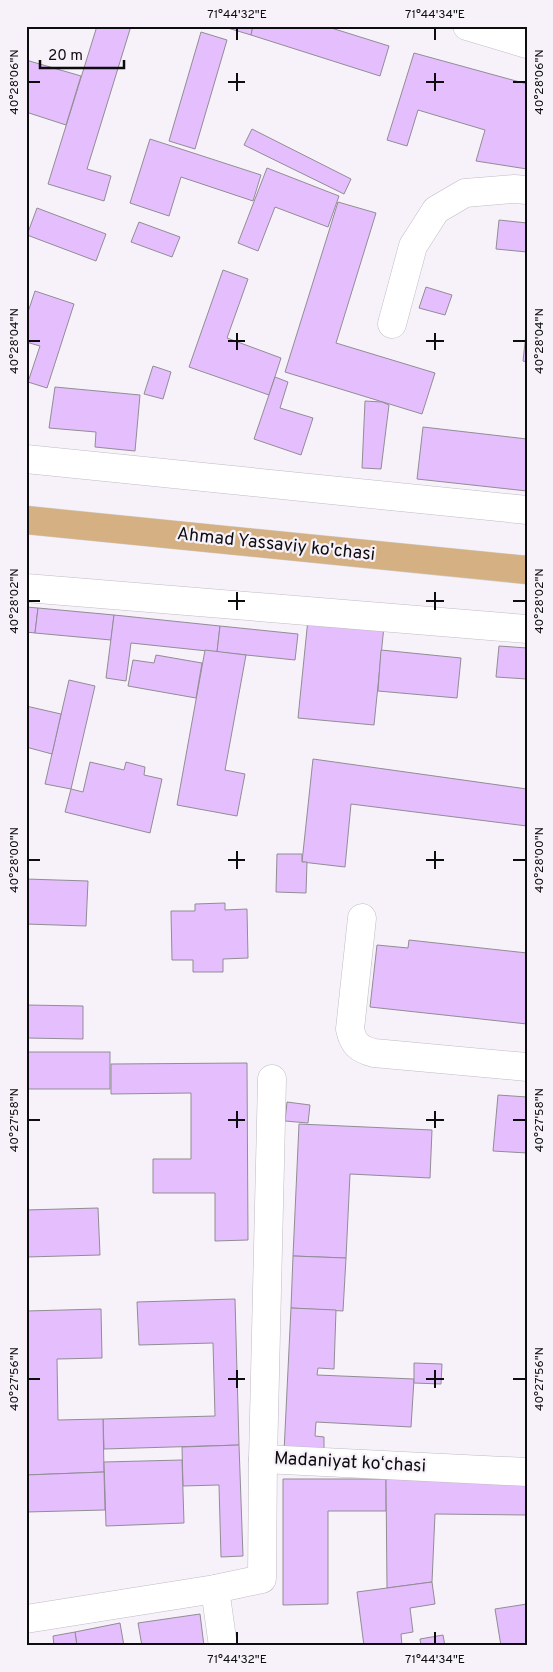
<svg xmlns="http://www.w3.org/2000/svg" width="553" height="1672" font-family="Overpass,sans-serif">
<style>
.building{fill:#e5befd;stroke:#918d94}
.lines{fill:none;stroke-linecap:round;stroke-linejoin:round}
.minor-casing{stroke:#c0bbc3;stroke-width:29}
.major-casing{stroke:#d3d3d4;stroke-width:29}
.minor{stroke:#fff;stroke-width:28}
.major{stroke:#d5b082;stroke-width:28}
.ticks{fill:none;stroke:#0d0c0e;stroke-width:2}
.labels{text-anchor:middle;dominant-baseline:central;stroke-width:4.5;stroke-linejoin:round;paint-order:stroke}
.street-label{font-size:18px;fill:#0d0c0e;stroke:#f7f2fa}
.neatline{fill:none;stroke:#0d0c0e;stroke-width:2}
.ticks-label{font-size:12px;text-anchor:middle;fill:#0d0c0e}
</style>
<rect width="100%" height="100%" fill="#f7f2fa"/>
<g class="building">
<polygon points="97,26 131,26 87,169 111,176 104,201 48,184"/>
<polygon points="221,26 253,26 251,35"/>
<polygon points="253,26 325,26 389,46 380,76 251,35"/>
<polygon points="201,32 227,40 195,149 169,141"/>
<polygon points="414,53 527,84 527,169 476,161 485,130 418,110 407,146 387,140"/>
<polygon points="26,60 81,76 66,125 26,112"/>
<polygon points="252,129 351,179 344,194 244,145"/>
<polygon points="150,139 261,175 253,201 181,177 169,216 130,203"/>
<polygon points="267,168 339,196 328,227 275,207 258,251 238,243"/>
<polygon points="338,202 376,213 336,343 435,373 422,414 285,372"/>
<polygon points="37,208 106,234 96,261 27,235"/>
<polygon points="499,220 527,223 527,252 496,249"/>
<polygon points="139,222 180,237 172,257 131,242"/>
<polygon points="223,270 248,279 227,338 281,358 269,395 189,367"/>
<polygon points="426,287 452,295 445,315 419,308"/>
<polygon points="35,291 74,304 47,388 28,382 40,346 26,342 26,318"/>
<polygon points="527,324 527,362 523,361"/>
<polygon points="153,366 171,372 163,399 144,394"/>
<polygon points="275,377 288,382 280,408 313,418 301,455 254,439"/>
<polygon points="55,387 140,395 135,451 95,447 96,432 49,428"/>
<polygon points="365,401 382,402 389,405 381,469 362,468"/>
<polygon points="423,427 527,439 527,491 417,479"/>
<polygon points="26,607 38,608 35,633 26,632"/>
<polygon points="38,608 114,615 111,640 35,633"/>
<polygon points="114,615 220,626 217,652 131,643 126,681 106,678"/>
<polygon points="308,619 384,626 374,725 298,718"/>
<polygon points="220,626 298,634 295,660 217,652"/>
<polygon points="499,646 527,648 527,679 496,677"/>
<polygon points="205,650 246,655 225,770 245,774 237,816 177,805"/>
<polygon points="381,650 461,658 457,698 378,691"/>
<polygon points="156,655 202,663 196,698 128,686 133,660 154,663"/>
<polygon points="69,680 95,686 71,789 45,784"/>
<polygon points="26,706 61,714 52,754 26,747"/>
<polygon points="313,759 527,789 527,826 351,804 345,867 302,862"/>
<polygon points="90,762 124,770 126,762 145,767 144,775 162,779 150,833 65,812 71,789 83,792"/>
<polygon points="277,854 302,854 302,862 307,862 306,893 276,892"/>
<polygon points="26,879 88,881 86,926 26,924"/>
<polygon points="225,903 225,910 247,909 248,958 223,959 223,972 193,972 193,960 172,960 171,911 195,911 195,904"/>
<polygon points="409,940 527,953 527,1024 370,1007 377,945 408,948"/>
<polygon points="26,1005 83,1006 83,1039 26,1038"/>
<rect x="26" y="1052" width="84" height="37"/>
<polygon points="247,1063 248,1240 215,1241 215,1193 153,1193 153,1159 191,1159 191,1093 111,1094 111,1064"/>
<polygon points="498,1095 527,1097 527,1153 493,1151"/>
<polygon points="287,1102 310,1105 308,1123 285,1121"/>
<polygon points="299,1124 432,1130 430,1178 350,1174 346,1258 293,1256"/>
<polygon points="98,1208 100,1255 26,1257 26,1210"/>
<polygon points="293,1256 346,1258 343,1311 291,1308"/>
<polygon points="235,1299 239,1445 104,1449 103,1419 215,1416 213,1343 139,1345 137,1302"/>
<polygon points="291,1308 336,1310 334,1369 318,1368 317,1375 414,1379 411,1427 316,1422 315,1436 324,1437 324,1454 284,1452"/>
<polygon points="101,1309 102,1358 57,1359 58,1420 103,1419 104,1472 26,1475 26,1311"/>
<polygon points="414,1363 442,1364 441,1384 414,1383"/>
<polygon points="239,1445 243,1556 221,1557 219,1485 183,1486 182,1447"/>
<polygon points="182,1460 184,1523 106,1526 104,1462"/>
<polygon points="104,1472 105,1510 26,1512 26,1475"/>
<polygon points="283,1479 386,1479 386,1511 328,1511 328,1604 283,1605"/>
<polygon points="386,1479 527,1481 527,1515 435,1514 432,1582 387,1588"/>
<polygon points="432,1582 435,1604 410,1608 413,1632 401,1634 402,1646 364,1646 357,1592"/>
<polygon points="527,1604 527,1646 501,1646 495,1609"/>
<polygon points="200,1614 204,1646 142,1646 138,1623"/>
<polygon points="120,1623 124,1646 77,1646 75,1632"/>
<polygon points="75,1632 77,1646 54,1646 53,1636"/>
<polygon points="443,1635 445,1646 421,1646 420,1639"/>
</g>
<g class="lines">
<defs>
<g id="minor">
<polyline points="467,26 527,44"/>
<polyline points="392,324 413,246 436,210 465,193 514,189 527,190"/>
<polyline points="26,459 527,510"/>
<polyline points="26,588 527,629"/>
<path d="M 362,918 L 350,1029 C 353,1044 359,1049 374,1053 L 527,1067"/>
<polyline points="263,1459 272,1079"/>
<polyline points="215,1589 223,1646"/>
<polyline points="26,1619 215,1589 262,1579 263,1459 527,1472"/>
</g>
<polyline id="major" points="26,520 527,570"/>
</defs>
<use href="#minor" class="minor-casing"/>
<use href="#major" class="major-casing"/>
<use href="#minor" class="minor"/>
<use href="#major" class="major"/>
</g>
<path class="ticks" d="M 237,28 L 237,40M 435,28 L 435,40M 237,73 L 237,91M 435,73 L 435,91M 28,82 L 40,82M 228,82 L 245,82M 426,82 L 444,82M 513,82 L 526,82M 237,333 L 237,350M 435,333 L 435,350M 28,341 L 40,341M 228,341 L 245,341M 426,341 L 444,341M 513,341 L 526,341M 237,592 L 237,610M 435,592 L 435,610M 28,601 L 40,601M 228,601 L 245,601M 426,601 L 444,601M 513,601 L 526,601M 237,851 L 237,869M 435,851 L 435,869M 28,860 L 40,860M 228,860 L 245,860M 426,860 L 444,860M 513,860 L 526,860M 237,1111 L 237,1128M 435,1111 L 435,1128M 28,1120 L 40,1120M 228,1120 L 245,1120M 426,1120 L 444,1120M 513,1120 L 526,1120M 237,1370 L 237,1388M 435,1370 L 435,1388M 28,1379 L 40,1379M 228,1379 L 245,1379M 426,1379 L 444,1379M 513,1379 L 526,1379M 237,1632 L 237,1644M 435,1632 L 435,1644"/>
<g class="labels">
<g class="street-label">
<text transform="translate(276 545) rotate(6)">Ahmad Yassaviy ko'chasi</text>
<text transform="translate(350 1463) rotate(3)">Madaniyat koʻchasi</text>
</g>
</g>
<rect width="553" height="1672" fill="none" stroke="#f7f2fa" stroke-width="55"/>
<path d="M40 60v8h84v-8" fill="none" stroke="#0d0c0e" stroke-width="2.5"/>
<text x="48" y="60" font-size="15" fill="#0d0c0e" stroke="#f7f2fa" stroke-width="4" paint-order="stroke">20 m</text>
<rect x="28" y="28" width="498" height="1616" class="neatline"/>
<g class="ticks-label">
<text x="237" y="18">71°44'32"E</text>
<text x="435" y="18">71°44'34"E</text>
<text transform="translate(14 82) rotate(-90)" y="4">40°28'06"N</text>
<text transform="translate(539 82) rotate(-90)" y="4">40°28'06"N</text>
<text transform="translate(14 341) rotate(-90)" y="4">40°28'04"N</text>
<text transform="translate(539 341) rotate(-90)" y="4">40°28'04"N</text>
<text transform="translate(14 601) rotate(-90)" y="4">40°28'02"N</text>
<text transform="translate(539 601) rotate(-90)" y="4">40°28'02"N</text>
<text transform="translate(14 860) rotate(-90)" y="4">40°28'00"N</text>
<text transform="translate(539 860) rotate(-90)" y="4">40°28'00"N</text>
<text transform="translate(14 1120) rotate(-90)" y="4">40°27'58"N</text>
<text transform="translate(539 1120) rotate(-90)" y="4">40°27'58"N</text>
<text transform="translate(14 1379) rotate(-90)" y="4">40°27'56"N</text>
<text transform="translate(539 1379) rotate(-90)" y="4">40°27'56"N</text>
<text x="237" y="1663">71°44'32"E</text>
<text x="435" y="1663">71°44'34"E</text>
</g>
</svg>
